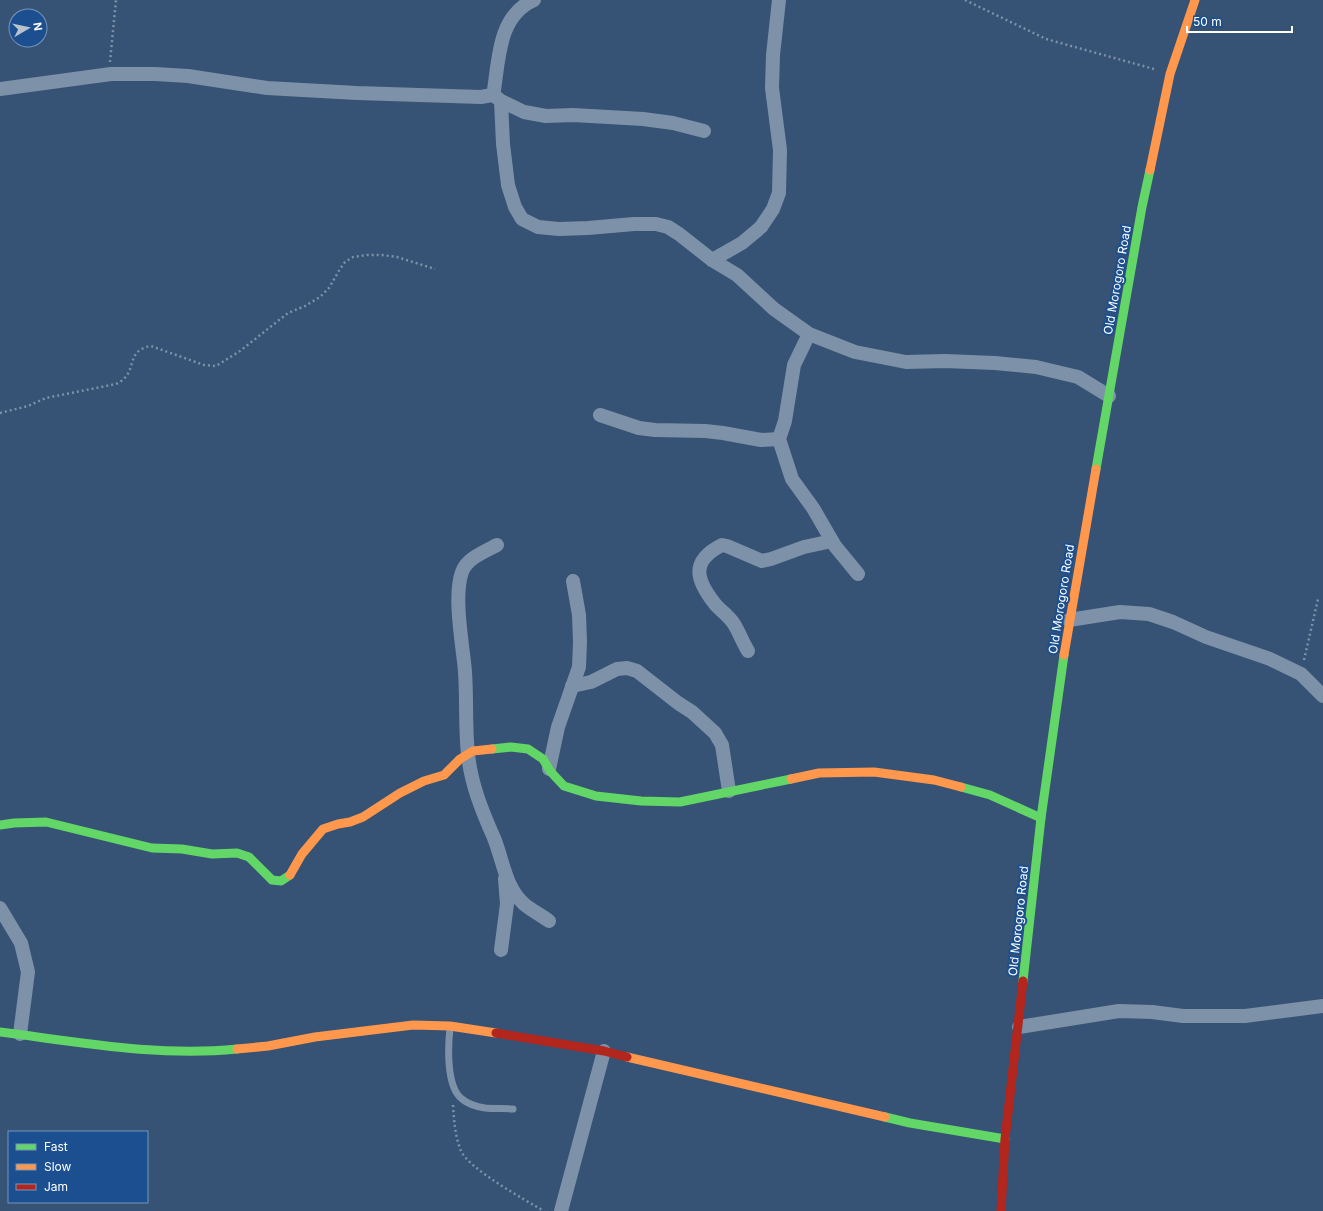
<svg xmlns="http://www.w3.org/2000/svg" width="1323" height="1211" font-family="Inter,sans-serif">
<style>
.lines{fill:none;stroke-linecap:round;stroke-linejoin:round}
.path{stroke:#7d92a8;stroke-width:2.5;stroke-dasharray:2 3;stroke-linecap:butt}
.lane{stroke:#7d92a8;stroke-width:7}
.street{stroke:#7d92a8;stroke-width:14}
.fast{stroke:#63d668;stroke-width:9}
.slow{stroke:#ff974d;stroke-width:9}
.jam{stroke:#b3261e;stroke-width:9}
.labels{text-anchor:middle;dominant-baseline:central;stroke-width:4;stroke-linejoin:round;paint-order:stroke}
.street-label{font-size:12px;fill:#fff;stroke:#1b4f8f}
</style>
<rect width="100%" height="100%" fill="#365274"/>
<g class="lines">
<g class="path">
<polyline points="965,0 1046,39 1154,69"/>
<polyline points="110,62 116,0"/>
<path d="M 0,413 L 28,406 L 46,398 L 116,384 C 140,373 123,351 151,346 L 204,365 L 216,366 L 240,351 L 288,313 L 305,306 L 320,297 L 329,288 L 340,269 L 345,262 L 353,257 L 367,255 L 382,255 L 397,257 L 435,269"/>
<polyline points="1304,660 1318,599"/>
<path d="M 453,1105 C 454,1121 455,1136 461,1151 C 469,1169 525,1200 544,1211"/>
</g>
<path class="lane" d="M 450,1028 C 448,1046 446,1087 462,1099 C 468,1104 478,1107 485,1108 C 495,1109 504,1108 513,1109"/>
<g class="street">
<path d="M 0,89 L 111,74 L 155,74 L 188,76 L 267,88 L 357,93 L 481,97 L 492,95 L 494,90 C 499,57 499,15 534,0"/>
<polyline points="496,97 501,101 524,112 546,116 573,115 643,119 673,123 704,131"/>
<polyline points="501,101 503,144 508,185 515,207 522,219 538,227 559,229 588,228 634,224 656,224 668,227 679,234 712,260 737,275 774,309 809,334 855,352 906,362 945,361 995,363 1036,367 1078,377 1109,396"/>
<polyline points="712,260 742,243 761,227 773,209 779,193 780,150 772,88 773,55 779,0"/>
<polyline points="809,334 794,365 785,421 779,439 792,479 813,508 835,546 858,574"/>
<polyline points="600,415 639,428 655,430 705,431 723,433 761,440 779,439"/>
<path d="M 497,545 C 484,552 467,558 462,572 C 453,597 463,646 465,672 C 467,699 465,727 468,754 C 471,784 482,811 494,838 C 503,860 505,887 524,904 C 531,910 541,915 549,921"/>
<polyline points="1069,620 1120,612 1149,614 1173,622 1206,637 1270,659 1301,674 1323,696"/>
<path d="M 748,651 C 743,643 739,632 734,624 C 729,616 721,611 715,604 C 696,580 690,561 722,545 L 727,546 L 762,561 L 771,559 L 804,547 L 832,541"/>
<polyline points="572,686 591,682 617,669 627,668 637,671 678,703 692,712 715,733 722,745 729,791"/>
<polyline points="549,769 558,727 579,667 580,642 579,615 573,581"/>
<polyline points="0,908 21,943 28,972 20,1034"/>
<polyline points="501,950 507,904 505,879"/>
<polyline points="1019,1027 1119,1011 1152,1012 1183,1016 1245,1016 1323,1006"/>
<polyline points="561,1211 604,1051"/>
</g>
<g class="fast">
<polyline points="1096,469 1142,207 1150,170"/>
<polyline points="492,749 511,747 528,749 543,759 550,771 564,786 596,796 641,801 680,802 791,779"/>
<polyline points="961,787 990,795 1041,818"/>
<polyline points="0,825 14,823 46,822 152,848 182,849 212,854 237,853 249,857 272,880 281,881 290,875"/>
<polyline points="1023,981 1041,818 1064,655"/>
<path d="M 0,1032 C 79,1042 158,1057 237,1049"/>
<polyline points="885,1117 910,1123 1005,1139"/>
</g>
<g class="slow">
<polyline points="1150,170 1170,74 1195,0"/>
<polyline points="1064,655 1096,469"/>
<polyline points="791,779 819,773 874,772 934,780 961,787"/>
<polyline points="290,875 302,854 323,829 338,824 350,822 363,817 400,793 424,781 444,775 460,759 473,751 492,749"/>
<polyline points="237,1049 268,1046 315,1037 413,1025 450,1026 496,1033"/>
<polyline points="627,1057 885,1117"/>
</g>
<g class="jam">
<polyline points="496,1033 604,1051 627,1057"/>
<polyline points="1001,1211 1005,1139 1023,981"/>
</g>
</g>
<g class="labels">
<g class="street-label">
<text transform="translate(1117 280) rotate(-80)">Old Morogoro Road</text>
<text transform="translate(1061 599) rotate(-81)">Old Morogoro Road</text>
<text transform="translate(1018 921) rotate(-84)">Old Morogoro Road</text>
</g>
</g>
<rect x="8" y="1131" width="140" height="72" fill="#1b4f8f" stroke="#7695bc"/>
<rect x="16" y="1144" width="20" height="6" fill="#63d668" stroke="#7695bc"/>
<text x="44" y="1151" font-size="12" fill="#ffffff">Fast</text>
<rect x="16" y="1164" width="20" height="6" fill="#ff974d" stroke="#7695bc"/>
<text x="44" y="1171" font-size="12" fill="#ffffff">Slow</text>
<rect x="16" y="1184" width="20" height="6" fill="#b3261e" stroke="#7695bc"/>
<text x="44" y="1191" font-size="12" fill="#ffffff">Jam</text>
<g transform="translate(28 28) rotate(81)"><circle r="19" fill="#1b4f8f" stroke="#7695bc"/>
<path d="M0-3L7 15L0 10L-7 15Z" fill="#b9c2ce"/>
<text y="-6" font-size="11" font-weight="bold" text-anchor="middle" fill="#ffffff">N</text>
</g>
<path d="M1187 26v6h105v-6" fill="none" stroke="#ffffff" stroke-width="2"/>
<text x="1193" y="26" font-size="12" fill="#ffffff" stroke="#1b4f8f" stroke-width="3" paint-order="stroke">50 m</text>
</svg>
